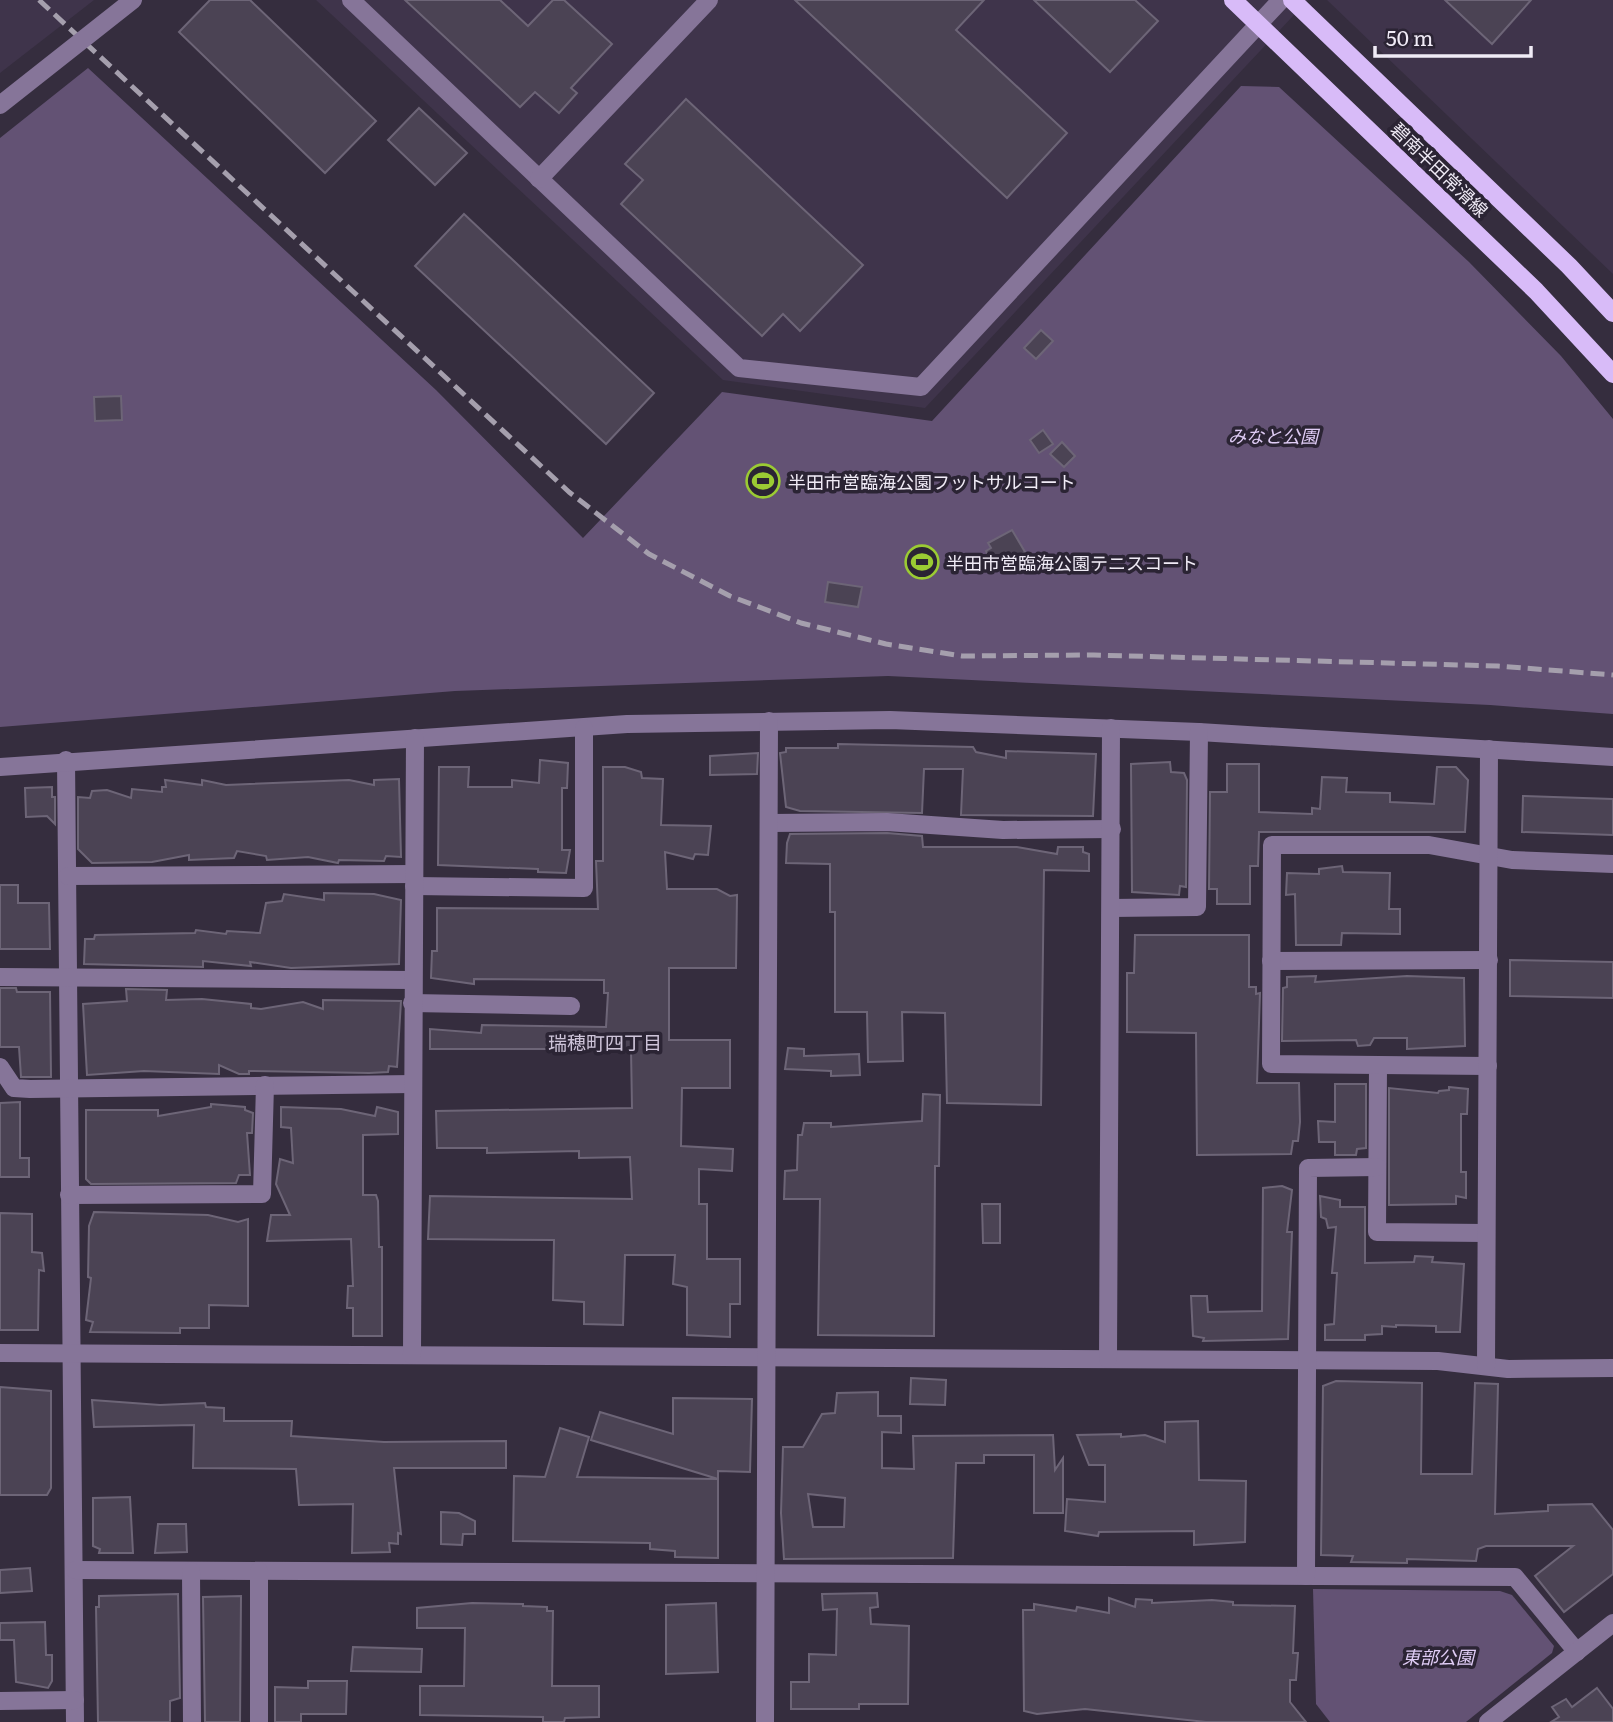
<svg xmlns="http://www.w3.org/2000/svg" width="1613" height="1722" font-family="Literata,'Noto Sans JP',serif">
<style>
.built{fill:#3f344b}
.green{fill:#635274}
.building{fill:#4b4354;stroke:#6d6577;stroke-width:2;fill-rule:evenodd}
.lines{fill:none;stroke-linecap:round;stroke-linejoin:round}
.minor{stroke:#867599;stroke-width:18}
.major{stroke:#d8bbf8;stroke-width:18}
.rail{stroke:#a59fad;stroke-width:5;stroke-dasharray:14 7;stroke-linecap:butt}
.minor-bridge{stroke:#867599;stroke-width:18}
.labels{text-anchor:middle;dominant-baseline:central;stroke-width:7;stroke-linejoin:round;paint-order:stroke}
.street-label{font-size:18px;fill:#f0ebf6;stroke:#2b2434}
.park-label{font-size:18px;font-style:italic;fill:#e0cdf6;stroke:#2b2434}
.poi-label{font-size:18px;fill:#f0ebf6;stroke:#2b2434;text-anchor:start}
.neighbourhood-label{font-size:19px;fill:#cec4d9;stroke:#2b2434}
</style>
<rect width="100%" height="100%" fill="#352d3e"/>
<g class="built">
<polygon points="0,0 94,0 0,73"/>
<polygon points="316,0 1308,0 925,408 723,380"/>
<polygon points="1327,0 1613,0 1613,274"/>
</g>
<g class="green">
<polygon points="88,68 436,390 583,538 722,392 932,421 1241,86 1279,87 1469,262 1561,356 1613,419 1613,714 1490,705 888,676 455,691 0,727 0,138"/>
<polygon points="1313,1589 1500,1591 1512,1595 1554,1646 1552,1653 1466,1722 1330,1722 1316,1704"/>
</g>
<g class="building">
<polygon points="210,0 250,0 376,121 325,173 179,32"/>
<polygon points="405,0 500,0 528,26 553,0 564,0 612,44 571,88 577,93 559,113 535,92 520,107"/>
<polygon points="795,0 984,0 956,30 1067,133 1007,198"/>
<polygon points="1034,0 1135,0 1158,21 1110,72"/>
<polygon points="1445,0 1531,0 1492,44"/>
<polygon points="686,99 863,265 800,331 783,314 762,336 621,204 643,180 625,164"/>
<polygon points="419,108 467,153 435,185 388,140"/>
<polygon points="464,214 654,393 606,444 415,266"/>
<polygon points="1041,330 1053,341 1036,359 1024,348"/>
<polygon points="121,396 122,420 95,421 94,397"/>
<polygon points="1043,430 1053,444 1039,453 1030,440"/>
<polygon points="1062,442 1075,456 1064,467 1050,454"/>
<polygon points="1012,530 1025,552 996,569 986,551 991,548 988,543"/>
<polygon points="828,582 862,587 858,607 825,602"/>
<polygon points="838,744 973,747 976,752 1006,758 1006,751 1096,754 1093,816 961,815 963,769 924,769 922,813 800,811 786,807 780,753 786,752 786,748 838,748"/>
<polygon points="758,753 757,774 710,775 710,756"/>
<polygon points="540,760 568,763 567,788 562,788 562,850 570,850 566,873 538,872 538,869 438,865 439,767 469,767 468,787 512,787 512,780 539,783"/>
<polygon points="1170,762 1171,772 1184,773 1187,780 1186,887 1180,886 1179,895 1132,892 1131,764"/>
<polygon points="1227,764 1259,764 1259,812 1312,814 1312,808 1320,809 1322,777 1347,778 1346,792 1390,793 1390,802 1434,804 1437,767 1456,767 1468,780 1465,832 1259,832 1258,866 1250,866 1250,904 1217,904 1217,889 1209,889 1210,792 1227,792"/>
<polygon points="603,767 625,767 641,772 642,778 663,779 661,825 711,826 708,855 695,854 693,859 665,852 667,889 717,889 730,896 737,895 736,968 669,968 669,1040 730,1040 730,1088 682,1088 681,1146 733,1149 732,1171 699,1169 699,1204 707,1204 707,1259 740,1259 740,1304 730,1304 730,1337 687,1335 687,1287 673,1284 675,1255 625,1255 623,1325 584,1324 584,1302 553,1300 554,1240 428,1239 430,1196 632,1199 630,1157 579,1158 579,1151 487,1153 487,1148 437,1148 436,1111 632,1108 631,1049 430,1049 430,1029 481,1033 482,1025 606,1027 608,993 604,993 604,980 474,979 474,984 431,978 432,951 437,951 437,908 598,909 596,861 603,861"/>
<polygon points="399,779 401,857 386,856 384,861 339,860 338,863 308,857 267,860 266,856 237,851 234,858 189,860 189,855 152,862 92,863 78,849 78,797 90,798 92,791 107,790 131,798 132,789 162,792 162,787 166,787 165,780 202,785 202,780 226,785 349,780 374,785 374,780"/>
<polygon points="52,787 52,797 55,797 55,824 47,816 26,817 25,788"/>
<polygon points="1523,796 1613,799 1613,835 1522,832"/>
<polygon points="887,833 922,836 923,847 1017,847 1057,854 1058,847 1083,847 1083,852 1089,854 1089,871 1044,870 1041,1105 947,1103 945,1013 902,1012 903,1061 868,1062 867,1012 835,1012 835,912 830,912 830,864 786,863 787,843 790,834"/>
<polygon points="1342,866 1343,872 1390,873 1389,909 1400,909 1400,934 1342,933 1341,945 1296,945 1295,894 1286,895 1287,873 1319,874 1319,869"/>
<polygon points="0,885 18,885 18,903 49,903 50,949 0,949"/>
<polygon points="324,893 374,894 401,900 399,964 291,968 250,962 251,966 203,961 203,967 84,964 85,939 94,939 95,935 195,933 196,930 226,934 227,931 260,933 266,903 282,901 284,894 324,900"/>
<polygon points="1135,935 1249,935 1249,987 1256,987 1256,994 1260,993 1257,1083 1299,1083 1300,1122 1298,1141 1293,1141 1291,1154 1197,1155 1196,1033 1127,1032 1127,973 1134,973"/>
<polygon points="1510,960 1613,962 1613,998 1510,996"/>
<polygon points="1316,976 1315,982 1407,976 1464,978 1465,1046 1407,1049 1407,1038 1374,1038 1370,1045 1358,1046 1356,1040 1282,1041 1283,988 1287,987 1287,977"/>
<polygon points="0,988 16,988 17,992 50,992 51,1077 21,1077 19,1047 0,1047"/>
<polygon points="126,989 167,990 166,1000 202,999 251,1004 251,1008 261,1009 303,1002 323,1009 323,1000 401,1001 397,1067 389,1066 388,1072 369,1073 249,1071 249,1074 239,1074 219,1065 219,1074 144,1071 87,1075 83,1004 127,1001"/>
<polygon points="788,1048 804,1049 804,1056 859,1054 860,1075 831,1076 831,1071 785,1069"/>
<polygon points="1335,1084 1366,1084 1366,1148 1357,1149 1356,1155 1335,1155 1335,1142 1319,1142 1318,1121 1335,1122"/>
<polygon points="1449,1087 1468,1089 1467,1114 1461,1114 1461,1172 1466,1172 1466,1198 1456,1196 1456,1204 1389,1205 1389,1088 1438,1093 1439,1091 1449,1090"/>
<polygon points="923,1094 940,1095 939,1166 935,1166 934,1336 818,1335 820,1199 784,1199 785,1171 797,1170 798,1135 802,1135 804,1123 831,1123 831,1127 922,1121"/>
<polygon points="20,1102 20,1158 29,1158 29,1177 0,1177 0,1103"/>
<polygon points="211,1104 245,1107 245,1110 253,1113 252,1133 247,1133 250,1175 239,1175 236,1183 91,1184 86,1179 86,1110 158,1110 158,1116 211,1107"/>
<polygon points="281,1107 341,1109 375,1116 377,1107 398,1112 398,1134 363,1135 363,1195 376,1195 378,1201 379,1247 382,1247 382,1336 353,1336 353,1308 347,1308 348,1286 353,1286 351,1239 267,1241 271,1215 290,1215 276,1184 280,1159 293,1163 291,1128 281,1127"/>
<polygon points="1282,1186 1292,1190 1287,1232 1292,1232 1288,1339 1203,1341 1204,1338 1193,1336 1191,1296 1207,1296 1208,1312 1262,1311 1263,1188"/>
<polygon points="1320,1196 1340,1200 1340,1207 1365,1207 1365,1263 1414,1262 1415,1256 1433,1257 1432,1262 1464,1264 1460,1332 1436,1332 1436,1326 1396,1325 1396,1327 1382,1326 1382,1334 1365,1335 1365,1340 1325,1340 1325,1325 1334,1324 1337,1273 1332,1273 1336,1227 1328,1228 1326,1219 1321,1217"/>
<polygon points="982,1204 1000,1204 1000,1243 983,1243"/>
<polygon points="94,1212 208,1215 238,1222 248,1219 248,1306 209,1305 209,1328 180,1328 180,1333 90,1332 93,1322 86,1320 91,1278 88,1277 89,1226"/>
<polygon points="0,1213 32,1214 32,1252 42,1253 44,1271 39,1270 38,1330 0,1330"/>
<polygon points="911,1378 946,1380 945,1405 910,1404"/>
<polygon points="1336,1381 1422,1383 1421,1474 1472,1474 1475,1383 1498,1384 1495,1514 1548,1511 1548,1505 1592,1504 1613,1530 1613,1574 1564,1612 1535,1576 1573,1546 1486,1546 1478,1549 1476,1561 1407,1559 1407,1563 1351,1562 1353,1556 1321,1555 1323,1386"/>
<polygon points="0,1387 51,1391 51,1488 47,1495 0,1495"/>
<path d="M 878,1392 L 878,1416 L 901,1416 L 901,1433 L 882,1432 L 882,1468 L 914,1469 L 913,1436 L 1053,1435 L 1055,1470 L 1063,1458 L 1063,1513 L 1034,1513 L 1034,1455 L 984,1455 L 984,1463 L 956,1463 L 953,1558 L 784,1559 L 781,1513 L 783,1447 L 803,1447 L 822,1414 L 835,1413 L 837,1393 ZM 808,1494 L 845,1498 L 844,1527 L 813,1527 Z"/>
<polygon points="673,1398 752,1399 750,1472 718,1471 718,1558 675,1557 675,1551 650,1549 650,1543 513,1541 514,1476 545,1477 560,1428 589,1437 577,1477 718,1479 591,1440 600,1412 673,1434"/>
<polygon points="92,1400 160,1405 205,1403 206,1407 224,1408 224,1421 292,1421 291,1436 384,1442 506,1441 506,1468 394,1468 401,1534 398,1533 398,1544 389,1543 390,1552 352,1553 353,1504 299,1505 296,1469 193,1468 194,1425 94,1427"/>
<polygon points="1198,1421 1199,1480 1246,1481 1245,1542 1194,1545 1194,1531 1099,1532 1098,1536 1065,1531 1067,1499 1105,1502 1105,1465 1089,1465 1077,1435 1121,1434 1121,1437 1145,1435 1165,1442 1165,1422"/>
<polygon points="130,1497 133,1553 99,1553 100,1549 93,1546 93,1498"/>
<polygon points="441,1512 459,1513 475,1521 475,1534 463,1534 462,1545 441,1544"/>
<polygon points="158,1524 186,1524 187,1552 155,1553"/>
<polygon points="30,1568 32,1591 0,1593 0,1570"/>
<polygon points="877,1593 878,1607 870,1608 871,1624 909,1626 908,1704 859,1704 859,1709 791,1709 791,1682 809,1682 809,1654 836,1655 837,1609 823,1610 822,1594"/>
<polygon points="178,1594 180,1698 170,1701 170,1722 98,1722 96,1607 99,1607 99,1596"/>
<polygon points="241,1596 240,1722 205,1722 203,1597"/>
<polygon points="1109,1598 1135,1607 1136,1599 1152,1600 1152,1603 1212,1600 1233,1602 1233,1605 1295,1606 1293,1653 1298,1653 1296,1680 1290,1680 1290,1702 1306,1722 1206,1722 1085,1709 1037,1714 1024,1711 1023,1610 1034,1610 1034,1604 1076,1611 1077,1607 1109,1613"/>
<polygon points="472,1603 523,1604 523,1606 547,1607 547,1611 553,1611 552,1686 599,1686 599,1717 565,1718 564,1722 543,1722 543,1717 420,1715 420,1686 464,1686 465,1628 417,1628 417,1608"/>
<polygon points="716,1603 718,1672 666,1674 666,1605"/>
<polygon points="45,1622 46,1655 52,1655 52,1681 48,1688 16,1682 14,1640 0,1640 0,1623"/>
<polygon points="353,1647 422,1649 421,1672 351,1671"/>
<polygon points="308,1681 347,1681 346,1714 301,1714 301,1722 275,1722 275,1687 308,1688"/>
<polygon points="1597,1688 1613,1709 1613,1722 1551,1722 1559,1717 1552,1707 1566,1699 1572,1707"/>
</g>
<g class="lines">
<g class="minor">
<polyline points="351,0 739,368 921,387 1281,0"/>
<polyline points="539,179 709,0"/>
<polyline points="66,760 75,1722"/>
<polyline points="0,767 627,724 890,720 1199,732 1613,757"/>
<polyline points="769,823 887,822 1003,830 1112,829"/>
<polyline points="68,876 414,874"/>
<polyline points="414,886 584,888 584,728"/>
<polyline points="1111,908 1197,907 1199,732"/>
<polyline points="1271,961 1489,960"/>
<polyline points="0,977 412,980"/>
<polyline points="412,1003 571,1006"/>
<polyline points="1378,1066 1377,1232 1485,1233"/>
<polyline points="1488,1066 1271,1064 1272,845 1429,845 1512,860 1613,864"/>
<polyline points="0,1067 14,1088 30,1089 413,1084"/>
<polyline points="69,1195 262,1194 265,1085"/>
<polyline points="0,1353 1438,1361 1508,1369 1613,1368"/>
<polyline points="412,1355 415,738"/>
<polyline points="1108,1359 1111,728"/>
<polyline points="1486,1366 1489,749"/>
<polyline points="75,1570 1515,1577 1577,1652"/>
<polyline points="191,1571 192,1722"/>
<polyline points="259,1571 259,1722"/>
<polyline points="1306,1576 1308,1168 1377,1167"/>
<polyline points="0,1701 75,1700"/>
<polyline points="765,1722 769,721"/>
<polyline points="1488,1722 1613,1623"/>
</g>
<g class="major">
<polyline points="1233,0 1536,291 1613,374"/>
<polyline points="1292,0 1569,266 1613,313"/>
</g>
<polyline class="rail" points="39,0 569,492 649,554 730,596 801,623 886,644 962,656 1094,655 1498,666 1613,675"/>
<polyline class="minor-bridge" points="0,105 133,0"/>
</g>
<defs>
<symbol id="stadium-ring" viewBox="-11 -11 22 22"><circle r="9.5" fill="#2b2434" stroke="#9bcb33" stroke-width="1.5"/><path d="M0-5a6.5 5 0 1 0 0 10a6.5 5 0 1 0 0-10ZM-3.5-1.8h7v3.6h-7Z" fill="#9bcb33"/></symbol>
</defs>
<g fill-rule="evenodd">
<use href="#stadium-ring" x="744" y="462" width="38" height="38"/>
<use href="#stadium-ring" x="903" y="543" width="38" height="38"/>
</g>
<g class="labels">
<g class="street-label">
<text transform="translate(1440 169) rotate(44)">碧南半田常滑線</text>
</g>
<g class="park-label">
<text x="1273" y="435">みなと公園</text>
<text x="1438" y="1656">東部公園</text>
</g>
<g class="poi-label">
<text x="788" y="481">半田市営臨海公園フットサルコート</text>
<text x="946" y="562">半田市営臨海公園テニスコート</text>
</g>
<g class="neighbourhood-label">
<text x="605" y="1042">瑞穂町四丁目</text>
</g>
</g>
<path d="M1375 46v10h156v-10" fill="none" stroke="#f0ebf6" stroke-width="3.5"/>
<text x="1386" y="46" font-size="21" fill="#f0ebf6" stroke="#2b2434" stroke-width="5" paint-order="stroke">50 m</text>
</svg>
